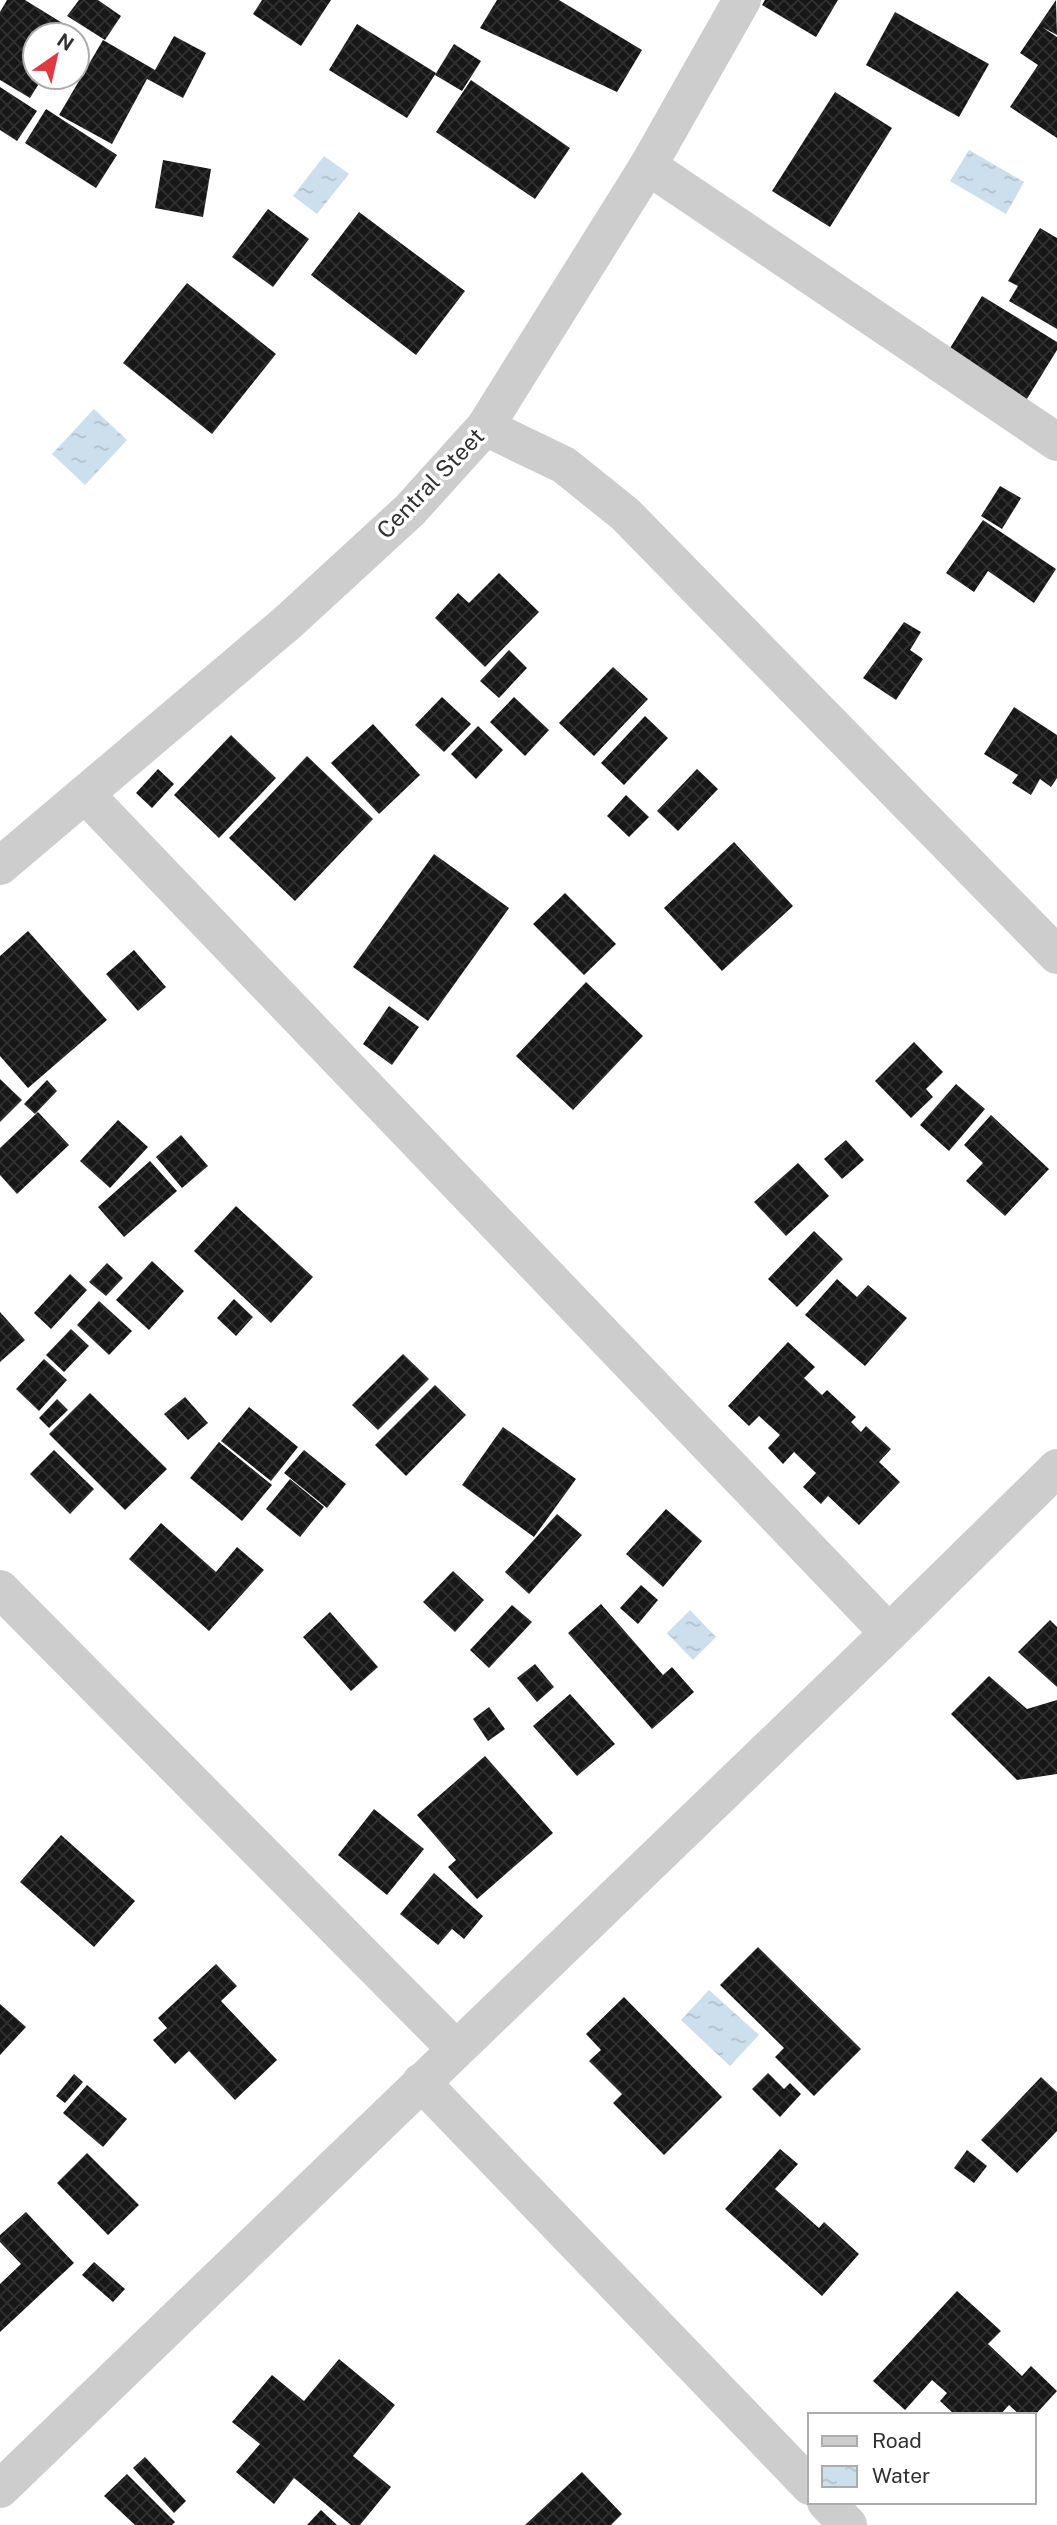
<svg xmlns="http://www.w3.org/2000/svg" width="1057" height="2525" font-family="'Public Sans',sans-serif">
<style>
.water{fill:url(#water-ripples)}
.building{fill:url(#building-cross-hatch)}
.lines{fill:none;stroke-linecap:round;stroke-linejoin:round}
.minor{stroke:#cdcdcd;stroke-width:38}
.labels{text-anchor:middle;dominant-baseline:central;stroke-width:7;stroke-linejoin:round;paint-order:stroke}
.street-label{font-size:23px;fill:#303030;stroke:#fff}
</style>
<defs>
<pattern id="water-ripples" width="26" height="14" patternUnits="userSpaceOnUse" patternTransform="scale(1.75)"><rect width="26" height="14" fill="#ccdfec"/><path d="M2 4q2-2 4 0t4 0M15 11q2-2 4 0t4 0" fill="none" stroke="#b0c0cb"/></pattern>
<pattern id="building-cross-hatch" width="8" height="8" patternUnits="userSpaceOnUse" patternTransform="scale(1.75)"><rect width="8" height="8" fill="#171717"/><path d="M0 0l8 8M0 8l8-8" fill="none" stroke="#303030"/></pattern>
</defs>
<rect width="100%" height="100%" fill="#fff"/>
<g class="water">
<polygon points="969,150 1024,182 1006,214 950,181"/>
<polygon points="324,156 349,174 317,214 293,196"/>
<polygon points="94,409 127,440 85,485 52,454"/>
<polygon points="690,1610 716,1637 693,1660 667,1633"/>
<polygon points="709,1990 759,2035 730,2066 681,2020"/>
</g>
<g class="building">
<polygon points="7,0 25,0 72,29 68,35 35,35 35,77 43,77 30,98 0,80 0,12"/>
<polygon points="79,0 98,0 121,16 105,40 67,16"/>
<polygon points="262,0 331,0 301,46 253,14"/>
<polygon points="497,0 559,0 642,50 617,92 480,28"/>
<polygon points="765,0 838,0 816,37 762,5"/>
<polygon points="1056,0 1057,35 1042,27 1057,37 1057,138 1010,107 1038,65 1020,53"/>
<polygon points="895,12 989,64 959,117 866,65"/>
<polygon points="357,24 436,73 407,118 329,70"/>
<polygon points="174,36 206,53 183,98 147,79 112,144 59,115 103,40 155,70"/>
<polygon points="454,44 481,61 462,91 435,75"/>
<polygon points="471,80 570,148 535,199 436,132"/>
<polygon points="0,87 37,111 17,141 0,130"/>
<polygon points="835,92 892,128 830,227 772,191"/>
<polygon points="46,109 117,155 96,188 25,143"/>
<polygon points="163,160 211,169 203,217 155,208"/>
<polygon points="268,209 309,239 273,287 232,257"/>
<polygon points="359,212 465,291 416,355 311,275"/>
<polygon points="1040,228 1057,238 1057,329 1009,301 1018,286 1008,281"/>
<polygon points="187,283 276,354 212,434 123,363"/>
<polygon points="982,296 1057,342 1057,350 1022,407 944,358"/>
<polygon points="1000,486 1021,498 1002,529 981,516"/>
<polygon points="983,520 1056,569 1034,603 988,571 974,592 946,573"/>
<polygon points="499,573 539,612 485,667 435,618 458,593 469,603"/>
<polygon points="904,622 921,632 910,650 923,659 896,700 863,678"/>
<polygon points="509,650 527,668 499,698 480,681"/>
<polygon points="613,667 648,699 594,756 559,723"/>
<polygon points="442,697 471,724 444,752 415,725"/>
<polygon points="514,697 549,730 525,756 490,722"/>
<polygon points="1014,707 1057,735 1057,778 1051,787 1040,779 1031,795 1012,783 1018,775 984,754"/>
<polygon points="645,716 668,738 624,785 601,763"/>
<polygon points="373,724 420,775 379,814 331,763"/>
<polygon points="478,726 503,750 476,779 451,754"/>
<polygon points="231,735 276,778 219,838 174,795"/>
<polygon points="307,756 373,819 295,901 229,838"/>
<polygon points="158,769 174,784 152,808 136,793"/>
<polygon points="697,769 718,789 678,831 657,811"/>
<polygon points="626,795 649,817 629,837 607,816"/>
<polygon points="734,842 793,906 722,971 664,908"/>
<polygon points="434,854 509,908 428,1021 353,967"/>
<polygon points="565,893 616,944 584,975 533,924"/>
<polygon points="28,931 107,1020 28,1088 0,1056 0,956"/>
<polygon points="134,950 166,987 138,1011 106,974"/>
<polygon points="586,982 643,1036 573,1110 516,1056"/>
<polygon points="389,1006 419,1027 392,1065 363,1044"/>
<polygon points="914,1042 943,1072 926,1089 933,1097 911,1118 875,1081"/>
<polygon points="0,1079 22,1100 0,1122"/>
<polygon points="47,1080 57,1091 35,1114 24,1104"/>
<polygon points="956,1084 985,1109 949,1151 920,1125"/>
<polygon points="38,1112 69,1145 17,1194 0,1175 0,1148"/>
<polygon points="991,1115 1049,1169 1005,1216 966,1181 983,1163 964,1145"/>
<polygon points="118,1120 148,1147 110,1188 80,1161"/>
<polygon points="181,1135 208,1166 182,1188 156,1157"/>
<polygon points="846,1140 864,1160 842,1179 824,1159"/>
<polygon points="150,1161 177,1191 124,1237 98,1207"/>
<polygon points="798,1163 829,1196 786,1236 754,1202"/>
<polygon points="236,1206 313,1277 271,1323 194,1251"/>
<polygon points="814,1231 843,1259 797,1307 768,1279"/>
<polygon points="152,1261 184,1291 149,1330 116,1300"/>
<polygon points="107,1263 123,1278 106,1296 89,1282"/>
<polygon points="70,1274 87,1290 51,1329 34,1313"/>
<polygon points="837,1279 857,1297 868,1285 907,1318 865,1366 805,1315"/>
<polygon points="234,1299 253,1317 236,1336 217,1318"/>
<polygon points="99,1301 132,1331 109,1355 77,1325"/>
<polygon points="0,1312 25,1340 0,1362"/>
<polygon points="71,1329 89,1346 64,1372 46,1355"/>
<polygon points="788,1342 815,1367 804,1378 822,1395 827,1390 856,1417 851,1422 861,1432 866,1426 891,1449 879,1462 900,1482 859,1525 828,1496 821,1504 803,1487 816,1473 794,1452 783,1464 768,1448 780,1435 759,1416 749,1426 728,1406"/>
<polygon points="403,1354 429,1379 378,1430 352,1405"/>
<polygon points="44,1359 67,1380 39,1411 16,1389"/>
<polygon points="435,1385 466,1415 406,1476 375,1445"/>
<polygon points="90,1393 167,1469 125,1510 49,1434"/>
<polygon points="185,1397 208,1423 188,1440 164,1414"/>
<polygon points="57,1399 68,1410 49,1428 39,1418"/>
<polygon points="249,1407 298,1447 271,1481 221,1441"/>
<polygon points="503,1427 576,1479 534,1537 462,1485"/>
<polygon points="219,1442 272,1485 242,1521 190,1478"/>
<polygon points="54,1450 94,1489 70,1514 30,1474"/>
<polygon points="304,1450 346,1484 327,1508 284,1473"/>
<polygon points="290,1479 324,1507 300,1537 266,1509"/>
<polygon points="666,1509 702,1541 663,1587 626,1554"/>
<polygon points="557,1514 582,1535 529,1594 505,1572"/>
<polygon points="161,1523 216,1572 237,1547 264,1570 209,1631 129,1559"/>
<polygon points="453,1571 484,1600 455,1632 423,1602"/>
<polygon points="641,1585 658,1600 638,1624 620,1608"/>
<polygon points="601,1604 663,1675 672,1667 694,1692 652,1729 568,1633"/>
<polygon points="512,1605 532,1622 489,1668 470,1650"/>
<polygon points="330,1612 378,1667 351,1691 303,1637"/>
<polygon points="1050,1620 1057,1627 1057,1687 1018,1652"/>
<polygon points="535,1664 554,1687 537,1702 517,1678"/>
<polygon points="989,1676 1027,1709 1057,1700 1057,1774 1017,1780 951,1714"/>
<polygon points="570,1694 615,1744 577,1776 533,1726"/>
<polygon points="489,1707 505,1729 488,1741 473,1719"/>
<polygon points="485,1756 553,1833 477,1899 448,1867 456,1860 417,1815"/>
<polygon points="374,1809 424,1849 387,1895 338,1855"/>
<polygon points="61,1835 135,1901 94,1947 20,1882"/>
<polygon points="434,1873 483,1916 464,1939 452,1929 438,1945 400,1914"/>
<polygon points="758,1947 861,2049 814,2096 775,2057 784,2048 720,1985"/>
<polygon points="216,1964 237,1986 221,2001 277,2060 235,2100 189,2051 175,2064 153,2040 167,2028 158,2018"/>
<polygon points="624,1997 722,2097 664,2155 613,2103 622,2094 589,2061 601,2050 586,2034"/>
<polygon points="0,2004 26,2027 0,2055"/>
<polygon points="768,2073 784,2089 790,2083 801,2094 780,2117 752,2089"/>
<polygon points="74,2074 83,2082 65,2103 56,2096"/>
<polygon points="1041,2077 1057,2092 1057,2131 1017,2173 981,2140"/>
<polygon points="87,2085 127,2119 103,2147 63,2113"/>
<polygon points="780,2149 798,2164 775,2189 819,2228 824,2222 859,2254 822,2296 725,2209"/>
<polygon points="967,2150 987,2166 974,2183 954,2168"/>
<polygon points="87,2153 139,2205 108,2235 57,2183"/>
<polygon points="26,2212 74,2263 0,2332 0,2284 21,2264 0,2242 0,2235"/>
<polygon points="94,2262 125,2289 113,2302 82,2275"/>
<polygon points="957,2291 1001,2331 988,2344 1022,2376 1031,2366 1057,2391 1035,2415 1020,2415 1009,2405 1000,2415 955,2415 940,2401 947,2393 932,2380 905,2410 873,2381"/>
<polygon points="339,2359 395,2405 353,2456 391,2487 360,2525 351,2525 294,2478 274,2504 236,2472 260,2444 232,2422 272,2375 304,2401"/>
<polygon points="145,2457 186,2501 174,2513 133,2468"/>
<polygon points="582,2472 622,2514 611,2525 525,2525"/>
<polygon points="127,2474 175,2522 172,2525 135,2525 104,2496"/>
<polygon points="321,2510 337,2525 307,2525"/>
</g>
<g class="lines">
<g class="minor">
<polyline points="648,166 1057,442"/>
<polyline points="485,427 564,465 625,514 1057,955"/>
<polyline points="85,794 889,1633"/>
<polyline points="0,866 287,623 410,510 485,427 648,166 742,0"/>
<polyline points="0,1589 456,2049"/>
<polyline points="421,2082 810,2486"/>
<polyline points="0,2489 889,1633 1057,1468"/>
<polyline points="826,2502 848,2525"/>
</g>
</g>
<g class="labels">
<g class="street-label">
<text transform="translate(430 483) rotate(-46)">Central Steet</text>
</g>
</g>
<rect x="808" y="2413" width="228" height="91" fill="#ffffff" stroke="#acacac" stroke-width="2"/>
<rect x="822" y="2436" width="35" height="10" fill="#cdcdcd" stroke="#acacac" stroke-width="2"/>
<text x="872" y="2448" font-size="21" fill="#303030">Road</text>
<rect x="822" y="2466" width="35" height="21" fill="url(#water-ripples)" stroke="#acacac" stroke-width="2"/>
<text x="872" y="2483" font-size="21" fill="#303030">Water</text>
<g transform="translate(56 56) rotate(34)"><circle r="33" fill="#ffffff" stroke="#acacac" stroke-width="2"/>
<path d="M0-5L12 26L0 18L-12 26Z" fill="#e13941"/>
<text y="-10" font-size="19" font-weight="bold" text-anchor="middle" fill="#303030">N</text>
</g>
</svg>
